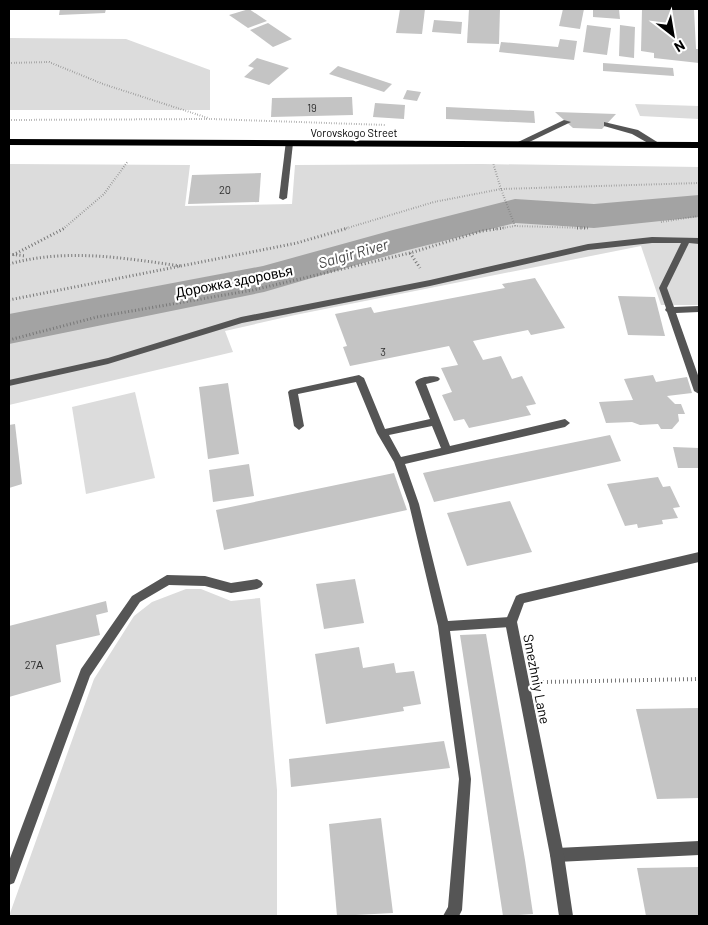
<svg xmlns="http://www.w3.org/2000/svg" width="708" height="925" font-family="Barlow,sans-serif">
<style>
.green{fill:#dcdcdc}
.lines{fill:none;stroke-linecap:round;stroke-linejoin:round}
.river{fill:#a3a3a3;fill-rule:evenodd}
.building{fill:#c4c4c4}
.path-far2{stroke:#777;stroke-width:2;stroke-dasharray:0.5 2;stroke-linecap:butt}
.path-far1{stroke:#777;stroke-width:3;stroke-dasharray:1 2.5;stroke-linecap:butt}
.path{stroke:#777;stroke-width:4;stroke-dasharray:1 3;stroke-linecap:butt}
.lane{fill:#555;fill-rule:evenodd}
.street{fill:#555;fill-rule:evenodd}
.primary{fill:#000;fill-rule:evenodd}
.labels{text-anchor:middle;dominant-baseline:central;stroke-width:4.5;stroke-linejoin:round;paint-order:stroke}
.number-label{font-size:11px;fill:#313131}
.far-street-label{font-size:11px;fill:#000;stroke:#fff}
.street-label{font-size:14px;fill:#000;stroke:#fff}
.water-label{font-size:15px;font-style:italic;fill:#444;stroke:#fff}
</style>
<rect width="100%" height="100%" fill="#fff"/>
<g class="green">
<polygon points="9,38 126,39 210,70 210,110 9,110"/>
<polygon points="635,104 699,106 699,119 640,116"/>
<polygon points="9,164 190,165 185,206 292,204 295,165 482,164 699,167 699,305 661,305 641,246 295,315 225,331 233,352 9,405"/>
<polygon points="135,392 155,478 86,494 72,407"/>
<polygon points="186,589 201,589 231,601 260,598 277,790 277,916 9,916 94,679 134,616 152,602"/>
</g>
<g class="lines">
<polygon class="river" points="699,195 699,217 594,228 515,223 404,251 264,292 9,344 9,314 263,266 393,230 515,199 594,204"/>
</g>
<g class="building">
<polygon points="60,9 106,9 105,13 59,15"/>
<polygon points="249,9 267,21 248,28 229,15"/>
<polygon points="400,9 425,9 422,34 396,33"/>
<polygon points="469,9 500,9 499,44 467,43"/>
<polygon points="563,9 584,9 580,29 559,26"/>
<polygon points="593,9 619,9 620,19 593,17"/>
<polygon points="642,9 694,9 696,49 699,49 699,63 654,58 654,53 641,51"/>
<polygon points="434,20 462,22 461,34 432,32"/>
<polygon points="268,23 292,39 273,47 250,30"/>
<polygon points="587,25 611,28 607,55 583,52"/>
<polygon points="620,25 635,27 634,58 619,56"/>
<polygon points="560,39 577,41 574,60 499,52 501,42 558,47"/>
<polygon points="257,58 289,68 269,85 244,77 254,68 248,66"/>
<polygon points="603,63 673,68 674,76 603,71"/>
<polygon points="338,66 392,84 384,92 329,74"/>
<polygon points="407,90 421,92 417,101 403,99"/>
<polygon points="352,97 353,115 271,117 272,98"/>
<polygon points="375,103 405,105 404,119 373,117"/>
<polygon points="446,107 534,111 535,123 446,119"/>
<polygon points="555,112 616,114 602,129 573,128"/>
<polygon points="261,173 259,202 188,204 192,175"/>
<polygon points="535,278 565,328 531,335 528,330 473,341 483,360 501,356 512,379 522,376 536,404 526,406 531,415 469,428 464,419 454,421 442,395 452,392 441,368 458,365 449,346 350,366 343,347 347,346 335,314 371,307 374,313 505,288 502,284"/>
<polygon points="618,296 655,297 665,336 628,335"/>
<polygon points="653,375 656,382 687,377 692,393 667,396 675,404 681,404 685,414 678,414 679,421 672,429 661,429 658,424 640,425 632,422 606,423 599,402 633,400 624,379"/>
<polygon points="228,383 239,454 208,459 199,387"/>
<polygon points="15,424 22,484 9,488 9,425"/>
<polygon points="610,435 621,461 434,502 423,473"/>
<polygon points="673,447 699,448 699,468 678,468"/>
<polygon points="249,464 254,496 213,502 209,470"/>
<polygon points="394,473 407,510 224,550 216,510"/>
<polygon points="658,477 663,487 670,486 680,507 673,508 678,518 662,520 663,524 638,528 637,524 625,526 607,484"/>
<polygon points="510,501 532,552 467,566 447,513"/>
<polygon points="355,579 364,623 324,629 316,584"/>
<polygon points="106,601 108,612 96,615 100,635 56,645 61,682 9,697 9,626"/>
<polygon points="486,634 525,860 533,914 503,916 460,635"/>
<polygon points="359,647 363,668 394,663 396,673 414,671 421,704 403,707 404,711 326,724 315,654"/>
<polygon points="699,708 699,798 657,799 636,709"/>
<polygon points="444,741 450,768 291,787 289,759"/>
<polygon points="381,818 393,913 337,916 329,824"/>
<polygon points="699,867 699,916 646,916 637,868"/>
</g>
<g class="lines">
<g class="path-far2">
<polyline points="9,63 49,62 103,84 208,118"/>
<polyline points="9,120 211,119 386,125"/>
<polyline points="661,222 699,216"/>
<polyline points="515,226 501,189 699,183"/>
<polyline points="63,229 104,194 128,161"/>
<polyline points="344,229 434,202 501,189 493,163"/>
<polyline points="495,229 515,226 588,228"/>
</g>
<g class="path-far1">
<polyline points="577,228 588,228"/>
<polyline points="410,253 420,268"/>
<polyline points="9,254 26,256"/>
<polyline points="13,255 65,228"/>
<path d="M 9,264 C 67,248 123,258 181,266"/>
<polyline points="9,300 297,243 348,228"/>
<polyline points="9,340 97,317 253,290 410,253 482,231 504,228"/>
</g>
<polyline class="path" points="543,682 699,679"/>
<g class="lane">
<polygon points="564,120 571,122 523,145 516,143"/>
<polygon points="604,122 638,130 662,145 655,147 632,134 604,126"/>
<polygon points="286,141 293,143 287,198 283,200 279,198"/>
<polygon points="652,237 699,238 699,244 689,243 667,288 674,307 699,306 699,312 676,313 699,378 699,394 694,391 667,312 665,310 666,308 659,288 681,243 652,243 588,250 430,286 242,323 108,364 9,386 9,380 108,358 241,317 430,280 588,244"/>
<path d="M 359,375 L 364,378 L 385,429 L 430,419 L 415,382 C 419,377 432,375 438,377 L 440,379 L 438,381 L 426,384 L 450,446 L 565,419 L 570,423 L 565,427 L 405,464 L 419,504 L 448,621 L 511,617 L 515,618 L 517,622 L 515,626 L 511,627 L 450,631 L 471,779 L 462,910 L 459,916 L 443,916 L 448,907 L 459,779 L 438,626 L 409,504 L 394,462 L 377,433 L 356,382 L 298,394 L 304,426 L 299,430 L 294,426 L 288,392 L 290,390 ZM 432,426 L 441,448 L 401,457 L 389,435 Z"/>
<polygon points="167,575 205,576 231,583 257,579 261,581 263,584 261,587 257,589 231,593 205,586 169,585 140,602 90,676 16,878 14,883 9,885 9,861 81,669 132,596"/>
<polygon points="699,841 699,855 557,862 552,860 550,855 552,850 557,848"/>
</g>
<polygon class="street" points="699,552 699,562 524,603 517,622 564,855 573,916 559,916 550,855 505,622 516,596 520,594"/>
<polygon class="primary" points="9,139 699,142 699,148 9,145"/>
</g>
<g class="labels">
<g class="number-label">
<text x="312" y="107">19</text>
<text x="225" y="189">20</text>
<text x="383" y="351">3</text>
<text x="34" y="664">27А</text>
</g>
<g class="far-street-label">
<text x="354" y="132">Vorovskogo Street</text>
</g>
<g class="street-label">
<text transform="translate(234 281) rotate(-11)">Дорожка здоровья</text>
<text transform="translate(537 679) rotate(79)">Smezhniy Lane</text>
</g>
<g class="water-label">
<text transform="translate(353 253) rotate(-16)">Salgir River</text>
</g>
</g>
<rect width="708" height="925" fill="none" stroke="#000000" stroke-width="20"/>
<g transform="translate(673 35) rotate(149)" stroke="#ffffff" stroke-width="4" paint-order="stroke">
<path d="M0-4L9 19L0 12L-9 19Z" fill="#000000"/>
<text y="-8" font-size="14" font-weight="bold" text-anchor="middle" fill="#000000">N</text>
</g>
</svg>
